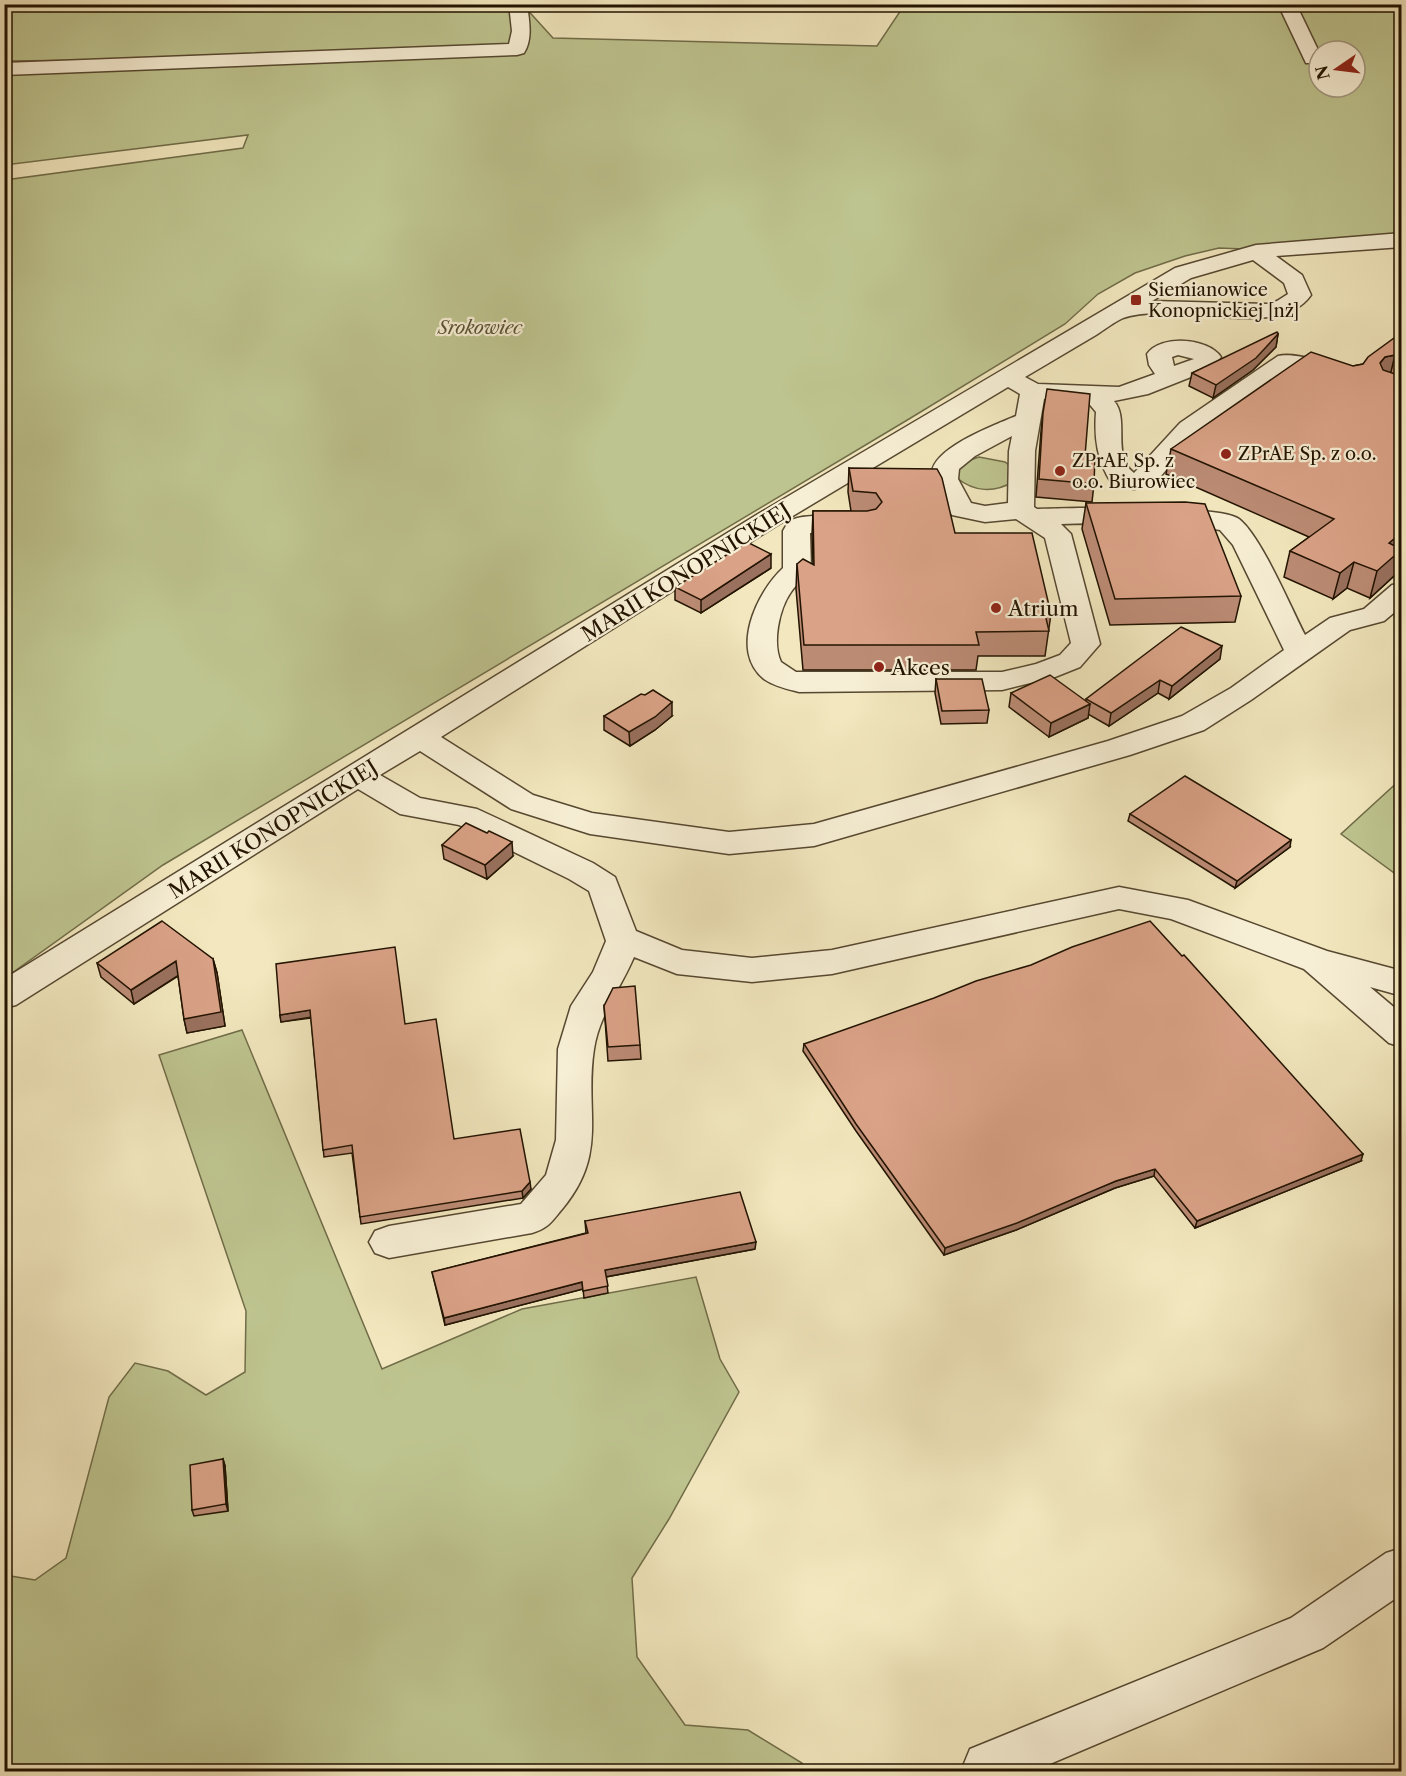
<svg xmlns="http://www.w3.org/2000/svg" width="1406" height="1776" font-family="'Libre Caslon Text',serif">
<style>
.green{fill:#bec48f;stroke:#706c48;stroke-width:1.5;fill-rule:evenodd}
.lines{fill:none;stroke-linecap:round;stroke-linejoin:round}
.minor-casing{stroke:#564830;stroke-width:3}
.minor{fill:#f7efd5;fill-rule:evenodd}
.wall{fill:#bb8b74;stroke:#221300;stroke-width:1.5}
.shaded-wall{fill:#99715e;stroke:#221300;stroke-width:1.5}
.building{fill:#daa287;stroke:#221300;stroke-width:1.5}
.poi-dot{fill:#8f2418;stroke:#f7efd5;stroke-width:2}
.labels{text-anchor:middle;dominant-baseline:central;stroke-width:4.5;stroke-linejoin:round;paint-order:stroke}
.far-poi-label{font-size:18px;fill:#221300;stroke:#f7efd5;text-anchor:start}
.far-park-label{font-size:18px;font-style:italic;fill:#595132;stroke:#f7efd5}
.street-label{font-size:21px;fill:#221300;stroke:#f7efd5}
.poi-label{font-size:21px;fill:#221300;stroke:#f7efd5;text-anchor:start}
</style>
<rect width="100%" height="100%" fill="#f2e7be"/>
<filter id="stains"><feTurbulence type="fractalNoise" baseFrequency=".00333" numOctaves="4"/><feColorMatrix values="0 0 0 0 .2 0 0 0 0 .09 0 0 0 0 .02 0 0 0 .5 -.17"/></filter>
<radialGradient id="worn" r=".72"><stop offset=".6" stop-color="#630" stop-opacity="0"/><stop offset="1" stop-color="#630" stop-opacity=".3"/></radialGradient>
<g class="green">
<path d="M 1065,4 L 1401,5 L 1401,241 L 1268,250 L 1219,248 L 1185,256 L 1135,273 L 1098,294 L 1065,324 L 909,419 L 163,865 L 5,978 L 5,180 L 243,148 L 248,135 L 5,165 L 4,75 L 267,58 L 5,61 L 5,5 L 523,5 L 553,38 L 877,46 L 903,7 ZM 1319,51 L 1355,51 L 1355,87 L 1319,87 Z"/>
<path d="M 979,457 L 1005,462 L 1013,468 L 1013,482 C 994,493 974,492 957,478 L 958,464 Z"/>
<polygon points="1401,779 1401,878 1341,834"/>
<polygon points="242,1030 382,1369 522,1309 696,1277 720,1359 739,1392 669,1519 632,1578 637,1657 685,1725 748,1730 802,1763 807,1771 5,1771 4,1575 35,1580 66,1558 109,1397 135,1363 168,1371 206,1395 245,1372 246,1311 159,1055"/>
</g>
<g class="lines">
<defs>
<g id="minor">
<path d="M 509,4 L 527,4 C 529,20 533,39 524,53 L 517,55 L 4,75 L 4,63 L 509,44 L 512,31 Z"/>
<polygon points="1278,4 1296,4 1319,52 1319,63 1306,63"/>
<path d="M 1402,233 L 1402,247 L 1276,256 L 1302,275 L 1311,295 C 1279,342 1173,300 1123,318 C 1114,322 1104,330 1096,335 C 1072,349 1049,363 1025,377 L 1038,384 L 1119,387 L 1155,374 L 1149,365 L 1147,354 C 1161,334 1208,338 1221,357 L 1211,369 L 1148,394 L 1114,401 C 1130,419 1111,456 1134,473 L 1180,423 L 1278,356 C 1293,352 1339,363 1348,377 L 1345,382 L 1336,384 L 1290,369 L 1198,433 L 1154,484 L 1134,489 L 1112,484 C 1097,461 1094,438 1096,412 L 1086,400 L 1044,399 L 1035,451 L 1034,507 L 1037,509 C 1070,508 1219,504 1239,519 C 1261,536 1291,608 1305,635 L 1330,618 L 1364,609 L 1392,585 L 1402,583 L 1402,606 L 1384,621 L 1350,630 L 1251,700 L 1204,730 L 1130,755 L 814,846 L 729,854 L 590,834 L 511,809 L 420,751 L 380,775 L 420,798 L 477,809 L 593,863 L 615,877 L 636,931 L 682,950 L 752,958 L 832,950 L 1119,887 L 1188,900 L 1327,951 L 1402,971 L 1402,996 L 1370,987 L 1402,1014 L 1402,1047 L 1389,1043 L 1304,969 L 1171,919 L 1119,909 L 832,974 L 752,982 L 677,974 L 634,957 C 621,988 599,1015 594,1049 C 584,1112 609,1152 563,1208 C 552,1221 549,1228 532,1233 L 389,1258 L 375,1253 L 369,1242 L 375,1231 L 389,1226 L 521,1204 L 546,1175 L 556,1140 L 558,1049 L 571,1006 L 593,972 L 606,941 L 589,891 L 569,879 L 459,825 L 400,814 L 358,789 L 16,1005 L 4,1008 L 4,979 L 758,514 L 1175,268 L 1256,245 ZM 1253,260 L 1284,283 L 1288,294 L 1277,301 L 1268,304 L 1152,301 L 1191,278 ZM 1178,355 L 1194,359 L 1174,366 L 1172,357 ZM 1008,387 L 1020,394 L 1016,416 C 995,425 935,447 932,472 C 930,486 944,504 952,515 L 985,522 L 1016,519 L 1045,538 L 1071,643 L 1060,655 L 1036,664 L 1002,672 L 796,672 L 781,662 C 772,643 779,609 791,592 C 797,583 805,578 811,570 L 810,533 L 857,533 L 866,531 L 870,525 L 866,519 C 853,516 804,513 792,520 C 788,522 785,527 783,531 L 783,568 C 757,592 729,651 764,679 C 774,686 787,689 799,692 L 1002,690 L 1055,677 L 1080,667 L 1100,644 L 1071,534 L 1061,524 C 1113,523 1169,521 1220,530 L 1233,545 L 1284,650 L 1231,688 L 1182,716 L 1108,741 L 814,824 L 729,832 L 592,813 L 533,795 L 441,737 L 776,526 ZM 1012,436 L 1009,451 L 1008,503 L 985,506 L 971,503 L 958,479 L 959,469 L 975,456 Z"/>
<polygon points="1402,1548 1402,1594 1323,1648 1031,1772 965,1772 963,1766 970,1749 1291,1618 1386,1553"/>
</g>
</defs>
<use href="#minor" class="minor-casing"/>
<use href="#minor" class="minor"/>
</g>
<g class="wall">
<polygon points="1401,333 1401,553 1395,575 1370,598 1347,588 1333,599 1284,577 1290,551 1309,537 1166,474 1171,449 1353,366 1363,364"/>
<polygon points="1278,334 1276,347 1253,370 1213,398 1189,386 1192,373"/>
<polygon points="1043,413 1085,456 1094,484 1092,502 1036,497 1041,431"/>
<polygon points="849,468 955,533 1051,614 1045,656 978,656 976,670 803,670 796,589 797,564 813,564 812,535 813,511 851,511 848,492"/>
<polygon points="1086,503 1241,596 1235,622 1110,625 1082,529"/>
<polygon points="771,568 701,613 675,600 675,587"/>
<polygon points="1220,659 1169,699 1158,693 1109,726 1088,714 1088,718 1049,737 1009,707 1011,693 1086,701 1086,699"/>
<polygon points="936,679 989,710 987,723 941,724 935,693"/>
<polygon points="604,716 672,716 655,730 630,746 604,730"/>
<polygon points="1130,814 1290,847 1235,888 1128,821"/>
<polygon points="442,845 513,856 487,879 444,859"/>
<polygon points="213,959 217,973 225,1026 187,1033 184,1019 178,976 134,1004 101,977 97,963"/>
<polygon points="604,1006 640,1045 641,1059 608,1061"/>
<polygon points="280,1015 405,1024 454,1139 531,1189 523,1198 361,1224 352,1153 324,1157 311,1018 281,1022"/>
<polygon points="804,1044 1361,1161 1195,1228 1154,1176 1115,1188 1016,1230 944,1255 856,1131 803,1051"/>
<polygon points="585,1221 755,1249 606,1277 608,1293 584,1298 583,1289 445,1325 432,1272 586,1233"/>
<polygon points="223,1459 225,1466 228,1511 194,1516 192,1510"/>
</g>
<g class="shaded-wall">
<polygon points="1278,334 1276,347 1253,370 1213,398 1216,385"/>
<polygon points="1395,355 1389,380 1379,382 1380,363 1385,357"/>
<polygon points="1401,533 1401,553 1395,575 1370,598 1377,571 1389,543"/>
<polygon points="771,554 771,568 701,613 701,600"/>
<polygon points="1354,562 1347,588 1333,599 1340,573"/>
<polygon points="1222,646 1220,659 1169,699 1172,686"/>
<polygon points="1160,680 1158,693 1109,726 1111,713"/>
<polygon points="672,702 672,716 655,730 630,746 629,732"/>
<polygon points="1090,704 1088,718 1049,737 1051,723"/>
<polygon points="1291,840 1290,847 1235,888 1237,881"/>
<polygon points="512,842 513,856 487,879 485,865"/>
<polygon points="213,959 217,973 225,1026 187,1033 184,1019"/>
<polygon points="176,961 179,975 134,1004 131,990"/>
<polygon points="310,1010 312,1017 281,1022 280,1015"/>
<polygon points="1363,1154 1361,1161 1195,1228 1197,1221"/>
<polygon points="1155,1169 1154,1176 1115,1188 1016,1230 944,1255 945,1248 1116,1181"/>
<polygon points="530,1182 531,1189 523,1198 522,1191"/>
<polygon points="756,1242 755,1249 605,1277 605,1270"/>
<polygon points="582,1282 583,1289 445,1325 444,1318"/>
<polygon points="223,1459 225,1466 228,1511 226,1504"/>
</g>
<g class="building">
<polygon points="1277,332 1278,334 1256,358 1216,385 1192,373"/>
<polygon points="1401,333 1401,357 1395,355 1385,357 1380,363 1383,370 1401,376 1401,533 1389,543 1401,549 1401,550 1377,571 1354,562 1340,573 1290,551 1334,519 1171,449 1311,352 1353,366 1363,364 1368,357"/>
<polygon points="1047,389 1090,394 1085,456 1095,456 1094,484 1039,479 1043,413"/>
<polygon points="849,468 937,469 942,478 955,533 1032,533 1051,614 1045,614 1049,631 976,632 979,645 804,645 797,564 803,559 814,565 813,511 867,511 876,509 882,502 876,493 853,491"/>
<polygon points="1185,502 1205,504 1241,596 1115,599 1086,503"/>
<polygon points="747,542 771,554 701,600 675,587"/>
<polygon points="1181,627 1222,646 1172,686 1160,680 1111,713 1086,699"/>
<polygon points="1050,675 1090,704 1051,723 1011,693"/>
<polygon points="936,679 982,679 989,710 942,711"/>
<polygon points="653,690 672,702 655,717 629,732 604,716 641,694 645,695"/>
<polygon points="1185,776 1291,840 1237,881 1130,814"/>
<polygon points="466,823 487,833 489,831 512,842 485,865 442,845"/>
<polygon points="162,921 213,959 221,1012 184,1019 176,961 131,990 97,963"/>
<polygon points="1150,921 1182,956 1184,955 1363,1154 1197,1221 1155,1169 1116,1181 1017,1223 945,1248 856,1124 804,1044 934,998 976,981 1031,965 1072,947"/>
<polygon points="395,947 405,1024 436,1019 454,1139 520,1129 530,1182 522,1191 360,1217 352,1145 323,1150 310,1010 280,1015 276,964"/>
<polygon points="635,986 640,1045 608,1047 604,1006 613,988"/>
<polygon points="740,1192 756,1242 605,1270 608,1286 583,1291 582,1282 444,1318 432,1272 588,1233 585,1221"/>
<polygon points="223,1459 226,1504 192,1510 190,1465"/>
</g>
<g class="poi-dot">
<rect x="1130" y="294" width="12" height="12" rx="3"/>
<circle cx="1226" cy="454" r="6"/>
<circle cx="1060" cy="471" r="6"/>
<circle cx="996" cy="608" r="6"/>
<circle cx="879" cy="667" r="6"/>
</g>
<g class="labels">
<g class="far-poi-label">
<text x="1148" y="290">Siemianowice<tspan x="1148" dy="21">Konopnickiej [nż]</tspan></text>
<text x="1238" y="454">ZPrAE Sp. z o.o.</text>
<text x="1072" y="461">ZPrAE Sp. z<tspan x="1072" dy="21">o.o. Biurowiec</tspan></text>
</g>
<g class="far-park-label">
<text x="480" y="328">Srokowiec</text>
</g>
<g class="street-label">
<text transform="translate(686 572) rotate(-32)">MARII KONOPNICKIEJ</text>
<text transform="translate(273 829) rotate(-32)">MARII KONOPNICKIEJ</text>
</g>
<g class="poi-label">
<text x="1008" y="608">Atrium</text>
<text x="891" y="667">Akces</text>
</g>
</g>
<rect width="1406" height="1776" fill="none" stroke="#f2e7be" stroke-width="24"/>
<rect x="6" y="6" width="1394" height="1764" fill="none" stroke="#221300" stroke-width="3"/>
<rect x="12" y="12" width="1382" height="1752" fill="none" stroke="#221300" stroke-width="1.5"/>
<g transform="translate(1337 69) rotate(256)"><circle r="28" fill="#f7efd5" stroke="#a29780" stroke-width="1.5"/>
<path d="M0-4.5L10 22L0 15L-10 22Z" fill="#8f2418"/>
<text y="-9" font-size="16" font-weight="bold" text-anchor="middle" fill="#221300">N</text>
</g>
<rect width="100%" height="100%" filter="url(#stains)"/>
<rect width="100%" height="100%" fill="url(#worn)"/>
</svg>
